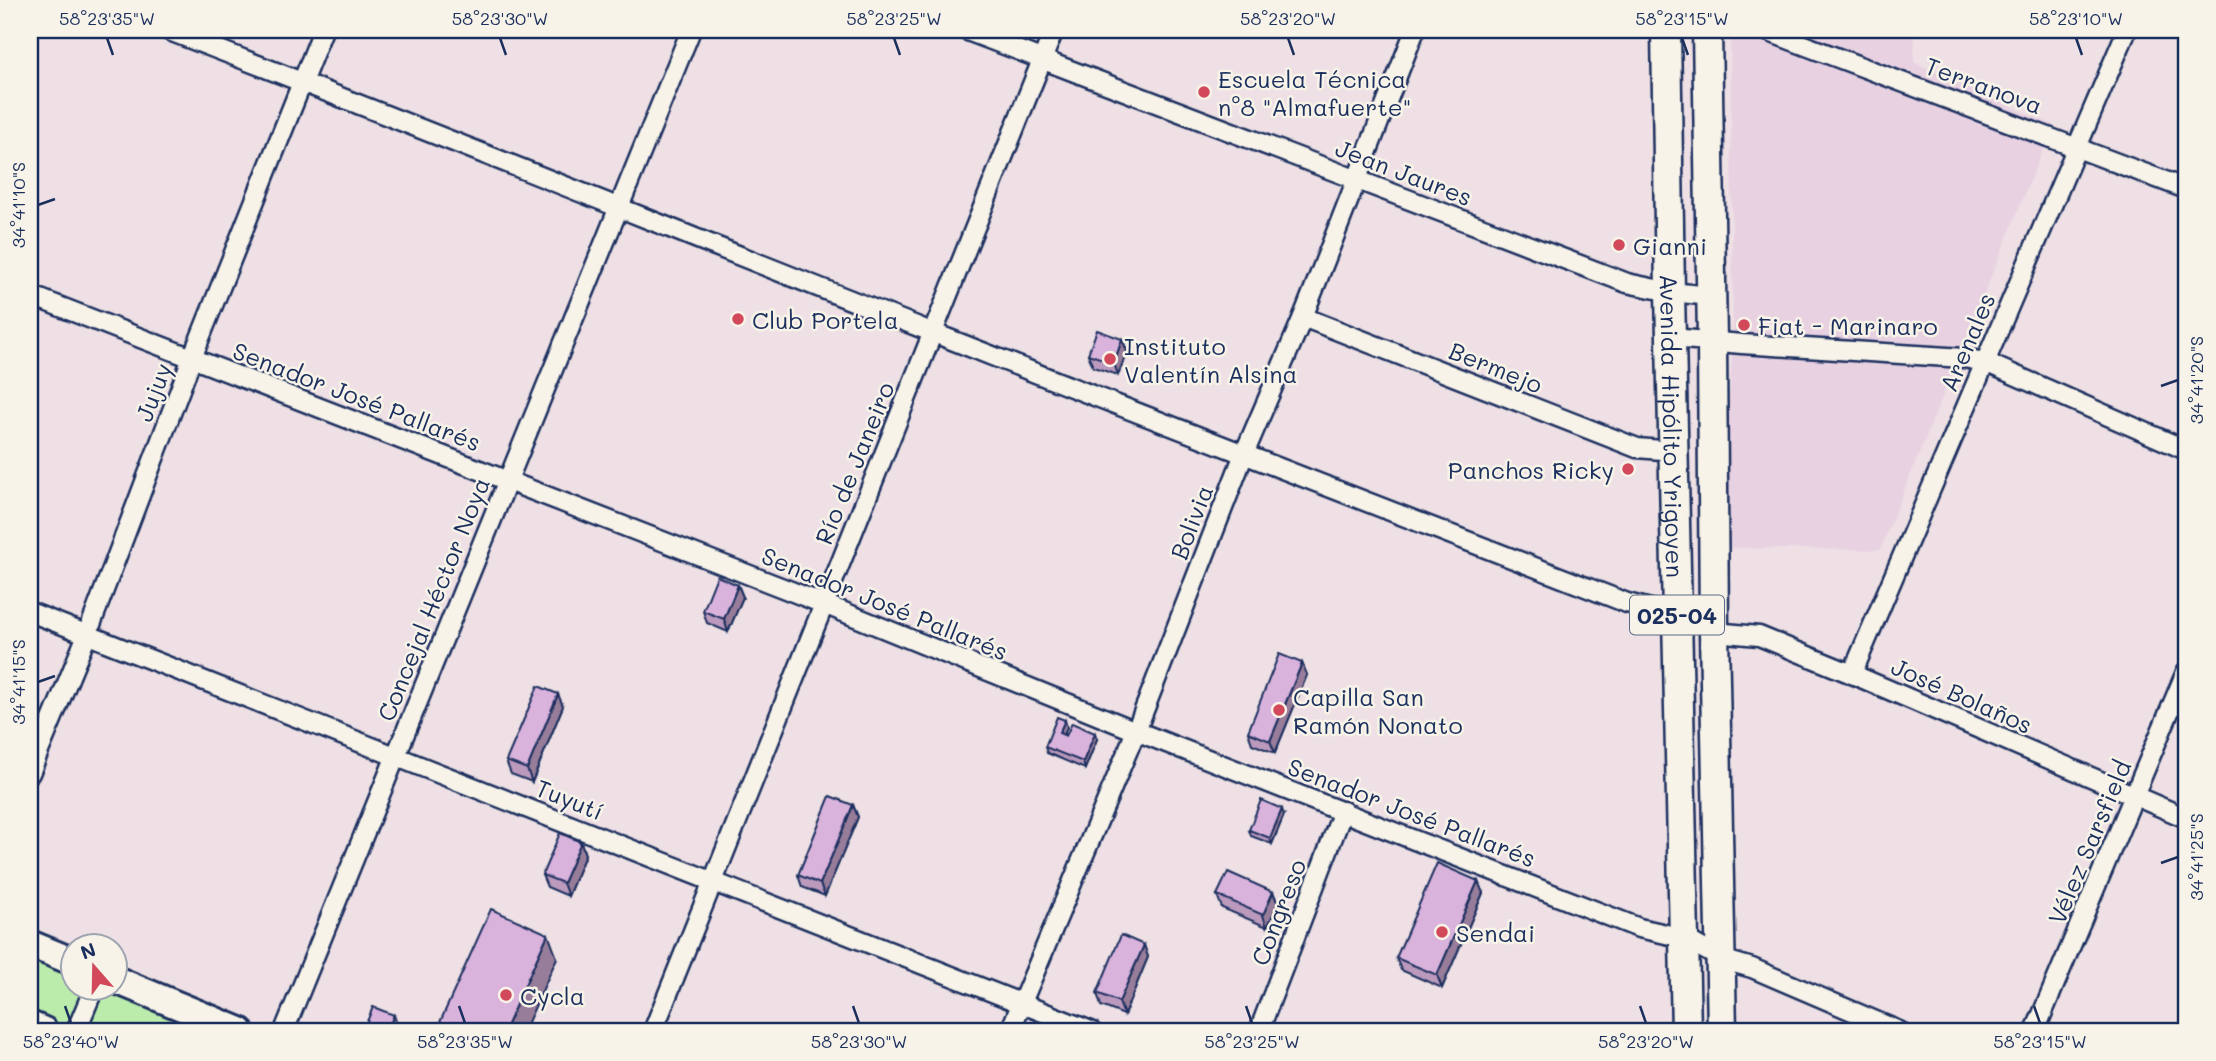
<svg xmlns="http://www.w3.org/2000/svg" width="2216" height="1061" font-family="Mali,sans-serif">
<style>
.built{fill:#e8d2e2}
.green{fill:#bbecab;stroke:#6b8e84;stroke-width:2}
.lines{fill:none;stroke-linecap:round;stroke-linejoin:round}
.street-casing{stroke:#1b2f5e;stroke-width:23}
.secondary-casing{stroke:#1b2f5e;stroke-width:32}
.primary-casing{stroke:#1b2f5e;stroke-width:33}
.street{stroke:#f7f3e8;stroke-width:18}
.secondary{stroke:#f7f3e8;stroke-width:26}
.primary{stroke:#f7f3e8;stroke-width:28}
.wall{fill:#bb9abd;stroke:#1b2f5e;stroke-width:2}
.shaded-wall{fill:#987d9a;stroke:#1b2f5e;stroke-width:2}
.building{fill:#d9b3dc;stroke:#1b2f5e;stroke-width:2}
.ticks{fill:none;stroke:#1b2f5e;stroke-width:2.5}
.poi-dot{fill:#d1495b;stroke:#f7f3e8;stroke-width:2.5}
.labels{text-anchor:middle;dominant-baseline:central;stroke-width:5;stroke-linejoin:round;paint-order:stroke}
.shield{fill:#f7f3e8;stroke:#5d6a87;stroke-width:2}
.shield-label{font-size:23px;font-weight:bold;fill:#1b2f5e}
.poi-label{font-size:24px;fill:#1b2f5e;stroke:#f7f3e8;text-anchor:start}
.street-label{font-size:24px;fill:#1b2f5e;stroke:#f7f3e8}
.neatline{fill:none;stroke:#1b2f5e;stroke-width:2.5}
.ticks-label{font-size:18px;text-anchor:middle;fill:#1b2f5e}
</style>
<rect width="100%" height="100%" fill="#eee0e4"/>
<filter id="ink" filterUnits="userSpaceOnUse"><feTurbulence type="fractalNoise" baseFrequency=".0143" numOctaves="2"/><feDisplacementMap in="SourceGraphic" scale="14" xChannelSelector="R" yChannelSelector="G"/><feConvolveMatrix kernelMatrix="1 2 1 2 8 2 1 2 1" color-interpolation-filters="sRGB"/></filter>
<g filter="url(#ink)">
<polygon class="built" points="1730,30 1915,30 1914,62 2053,125 1880,550 1719,548 1733,339"/>
<polygon class="green" points="30,944 73,962 74,988 116,988 240,1031 44,1031 30,1025"/>
<g class="lines">
<defs>
<g id="street">
<path d="M 167,30 C 422,127 675,231 929,331 C 1161,423 1394,512 1627,603 L 1677,616"/>
<polyline points="965,30 1627,283 1670,292 1712,296"/>
<polyline points="1764,30 2186,189"/>
<polyline points="30,295 824,604 1136,731 1639,928 1684,938 1721,959 1752,968 1899,1031"/>
<polyline points="1303,317 1637,448 1674,451"/>
<polyline points="1672,338 1742,344 1964,358 1985,362 2186,450"/>
<polyline points="30,612 1091,1031"/>
<polyline points="1714,632 1759,636 1852,674 2186,818"/>
<polyline points="1852,674 2127,30"/>
<polyline points="30,773 87,635 192,358 323,30"/>
<polyline points="76,1031 94,988"/>
<polyline points="284,1031 691,30"/>
<polyline points="653,1031 1054,30"/>
<polyline points="1010,1031 1136,731 1244,454 1303,317 1415,30"/>
<polyline points="1259,1031 1343,811"/>
<polyline points="2035,1031 2186,672"/>
</g>
<g id="secondary">
<polyline points="30,944 74,962"/>
<polyline points="116,980 240,1031"/>
<polyline points="30,1025 44,1031"/>
</g>
<g id="primary">
<path id="s1" d="M 1666,30 L 1670,292 L 1686,1031"/>
<polyline points="1707,30 1712,341 1714,632 1722,1031"/>
</g>
</defs>
<use href="#street" class="street-casing"/>
<use href="#secondary" class="secondary-casing"/>
<use href="#primary" class="primary-casing"/>
<use href="#street" class="street"/>
<use href="#secondary" class="secondary"/>
<use href="#primary" class="primary"/>
</g>
<g class="wall">
<polygon points="1122,339 1127,351 1118,375 1093,367 1088,354"/>
<polygon points="738,585 743,597 728,632 707,623 703,611"/>
<polygon points="1302,663 1307,675 1275,753 1252,744 1248,732"/>
<polygon points="563,706 532,782 511,774 506,761"/>
<polygon points="1067,727 1064,735 1097,739 1085,769 1047,753 1045,747"/>
<polygon points="853,805 858,817 825,896 802,887 798,875"/>
<polygon points="1284,815 1272,844 1251,836 1249,830"/>
<polygon points="581,842 585,855 568,896 547,887 542,875"/>
<polygon points="1273,892 1278,904 1267,927 1222,908 1217,895"/>
<polygon points="1483,893 1442,988 1401,970 1396,958"/>
<polygon points="1144,945 1148,957 1124,1015 1101,1006 1097,993"/>
</g>
<g class="shaded-wall">
<polygon points="1122,339 1127,351 1118,375 1114,363"/>
<polygon points="738,585 743,597 728,632 724,619"/>
<polygon points="1302,663 1307,675 1275,753 1270,741"/>
<polygon points="558,694 563,706 532,782 527,769"/>
<polygon points="1065,720 1067,727 1062,740 1059,733"/>
<polygon points="1095,733 1097,739 1085,769 1083,762"/>
<polygon points="853,805 858,817 825,896 820,884"/>
<polygon points="1282,809 1284,815 1272,844 1270,838"/>
<polygon points="581,842 585,855 568,896 563,883"/>
<polygon points="1478,881 1483,893 1442,988 1437,975"/>
<polygon points="1273,892 1278,904 1267,927 1263,915"/>
<polygon points="548,934 557,958 524,1031 504,1031"/>
<polygon points="1144,945 1148,957 1124,1015 1119,1002"/>
<polygon points="394,1015 398,1027 397,1031 387,1031"/>
</g>
<g class="building">
<polygon points="1097,330 1122,339 1114,363 1088,354"/>
<polygon points="717,576 738,585 724,619 703,611"/>
<polygon points="1279,654 1302,663 1270,741 1248,732"/>
<polygon points="538,686 558,694 527,769 506,761"/>
<polygon points="1057,717 1065,720 1059,733 1066,736 1072,723 1095,733 1083,762 1045,747"/>
<polygon points="830,796 853,805 820,884 798,875"/>
<polygon points="1261,800 1282,809 1270,838 1249,830"/>
<polygon points="560,833 581,842 563,883 542,875"/>
<polygon points="1437,863 1478,881 1437,975 1396,958"/>
<polygon points="1228,872 1273,892 1263,915 1217,895"/>
<polygon points="491,909 548,934 504,1031 436,1031"/>
<polygon points="1121,935 1144,945 1119,1002 1097,993"/>
<polygon points="373,1007 394,1015 387,1031 363,1031"/>
</g>
</g>
<path class="ticks" d="M 107,38 L 113,55M 500,38 L 506,55M 894,38 L 900,55M 1288,38 L 1294,55M 1682,38 L 1688,55M 2076,38 L 2082,55M 38,205 L 55,199M 2161,386 L 2178,380M 38,682 L 55,676M 2161,863 L 2178,857M 65,1006 L 71,1023M 459,1006 L 465,1023M 853,1006 L 859,1023M 1246,1006 L 1252,1023M 1640,1006 L 1646,1023M 2034,1006 L 2040,1023"/>
<g class="poi-dot">
<circle cx="1204" cy="92" r="7"/>
<circle cx="1619" cy="245" r="7"/>
<circle cx="738" cy="319" r="7"/>
<circle cx="1744" cy="325" r="7"/>
<circle cx="1110" cy="359" r="7"/>
<circle cx="1628" cy="469" r="7"/>
<circle cx="1279" cy="710" r="7"/>
<circle cx="1442" cy="932" r="7"/>
<circle cx="506" cy="995" r="7"/>
</g>
<g class="labels">
<rect class="shield" x="1630" y="595.5" width="94" height="39" rx="5"/>
<g class="shield-label">
<text x="1677" y="615">025-04</text>
</g>
<g class="poi-label">
<text x="1218" y="78">Escuela Técnica<tspan x="1218" dy="28">n°8 "Almafuerte"</tspan></text>
<text x="1633" y="245">Gianni</text>
<text x="752" y="319">Club Portela</text>
<text x="1758" y="325">Fiat - Marinaro</text>
<text x="1124" y="345">Instituto<tspan x="1124" dy="28">Valentín Alsina</tspan></text>
<text x="1614" y="469" text-anchor="end">Panchos Ricky</text>
<text x="1293" y="696">Capilla San<tspan x="1293" dy="28">Ramón Nonato</tspan></text>
<text x="1456" y="932">Sendai</text>
<text x="520" y="995">Cycla</text>
</g>
<g class="street-label">
<text transform="translate(1984 85) rotate(20)">Terranova</text>
<text transform="translate(1404 172) rotate(21)">Jean Jaures</text>
<text transform="translate(1967 342) rotate(-67)">Arenales</text>
<text transform="translate(1496 367) rotate(22)">Bermejo</text>
<text transform="translate(153 392) rotate(-69)">Jujuy</text>
<text transform="translate(357 396) rotate(21)">Senador José Pallarés</text>
<text stroke="none"><textPath href="#s1" startOffset="396">Avenida Hipólito Yrigoyen</textPath></text>
<text transform="translate(854 463) rotate(-68)">Río de Janeiro</text>
<text transform="translate(1191 522) rotate(-69)">Bolivia</text>
<text transform="translate(433 599) rotate(-68)">Concejal Héctor Noya</text>
<text transform="translate(885 603) rotate(22)">Senador José Pallarés</text>
<text transform="translate(1962 695) rotate(24)">José Bolaños</text>
<text transform="translate(570 799) rotate(22)">Tuyutí</text>
<text transform="translate(1412 812) rotate(21)">Senador José Pallarés</text>
<text transform="translate(2089 842) rotate(-67)">Vélez Sarsfield</text>
<text transform="translate(1278 912) rotate(-69)">Congreso</text>
</g>
</g>
<rect width="2216" height="1061" fill="none" stroke="#f7f3e8" stroke-width="77"/>
<g transform="translate(94 967) rotate(340)"><circle r="33" fill="#f7f3e8" stroke="#9fa5b1" stroke-width="2"/>
<path d="M0-5L12 26L0 18L-12 26Z" fill="#d1495b"/>
<text y="-10" font-size="19" font-weight="bold" text-anchor="middle" fill="#1b2f5e">N</text>
</g>
<rect x="38" y="38" width="2140" height="985" class="neatline"/>
<g class="ticks-label">
<text x="107" y="25">58°23'35"W</text>
<text x="500" y="25">58°23'30"W</text>
<text x="894" y="25">58°23'25"W</text>
<text x="1288" y="25">58°23'20"W</text>
<text x="1682" y="25">58°23'15"W</text>
<text x="2076" y="25">58°23'10"W</text>
<text transform="translate(19 205) rotate(-90)" y="6">34°41'10"S</text>
<text transform="translate(2197 380) rotate(-90)" y="6">34°41'20"S</text>
<text transform="translate(19 682) rotate(-90)" y="6">34°41'15"S</text>
<text transform="translate(2197 857) rotate(-90)" y="6">34°41'25"S</text>
<text x="71" y="1048">58°23'40"W</text>
<text x="465" y="1048">58°23'35"W</text>
<text x="859" y="1048">58°23'30"W</text>
<text x="1252" y="1048">58°23'25"W</text>
<text x="1646" y="1048">58°23'20"W</text>
<text x="2040" y="1048">58°23'15"W</text>
</g>
</svg>
